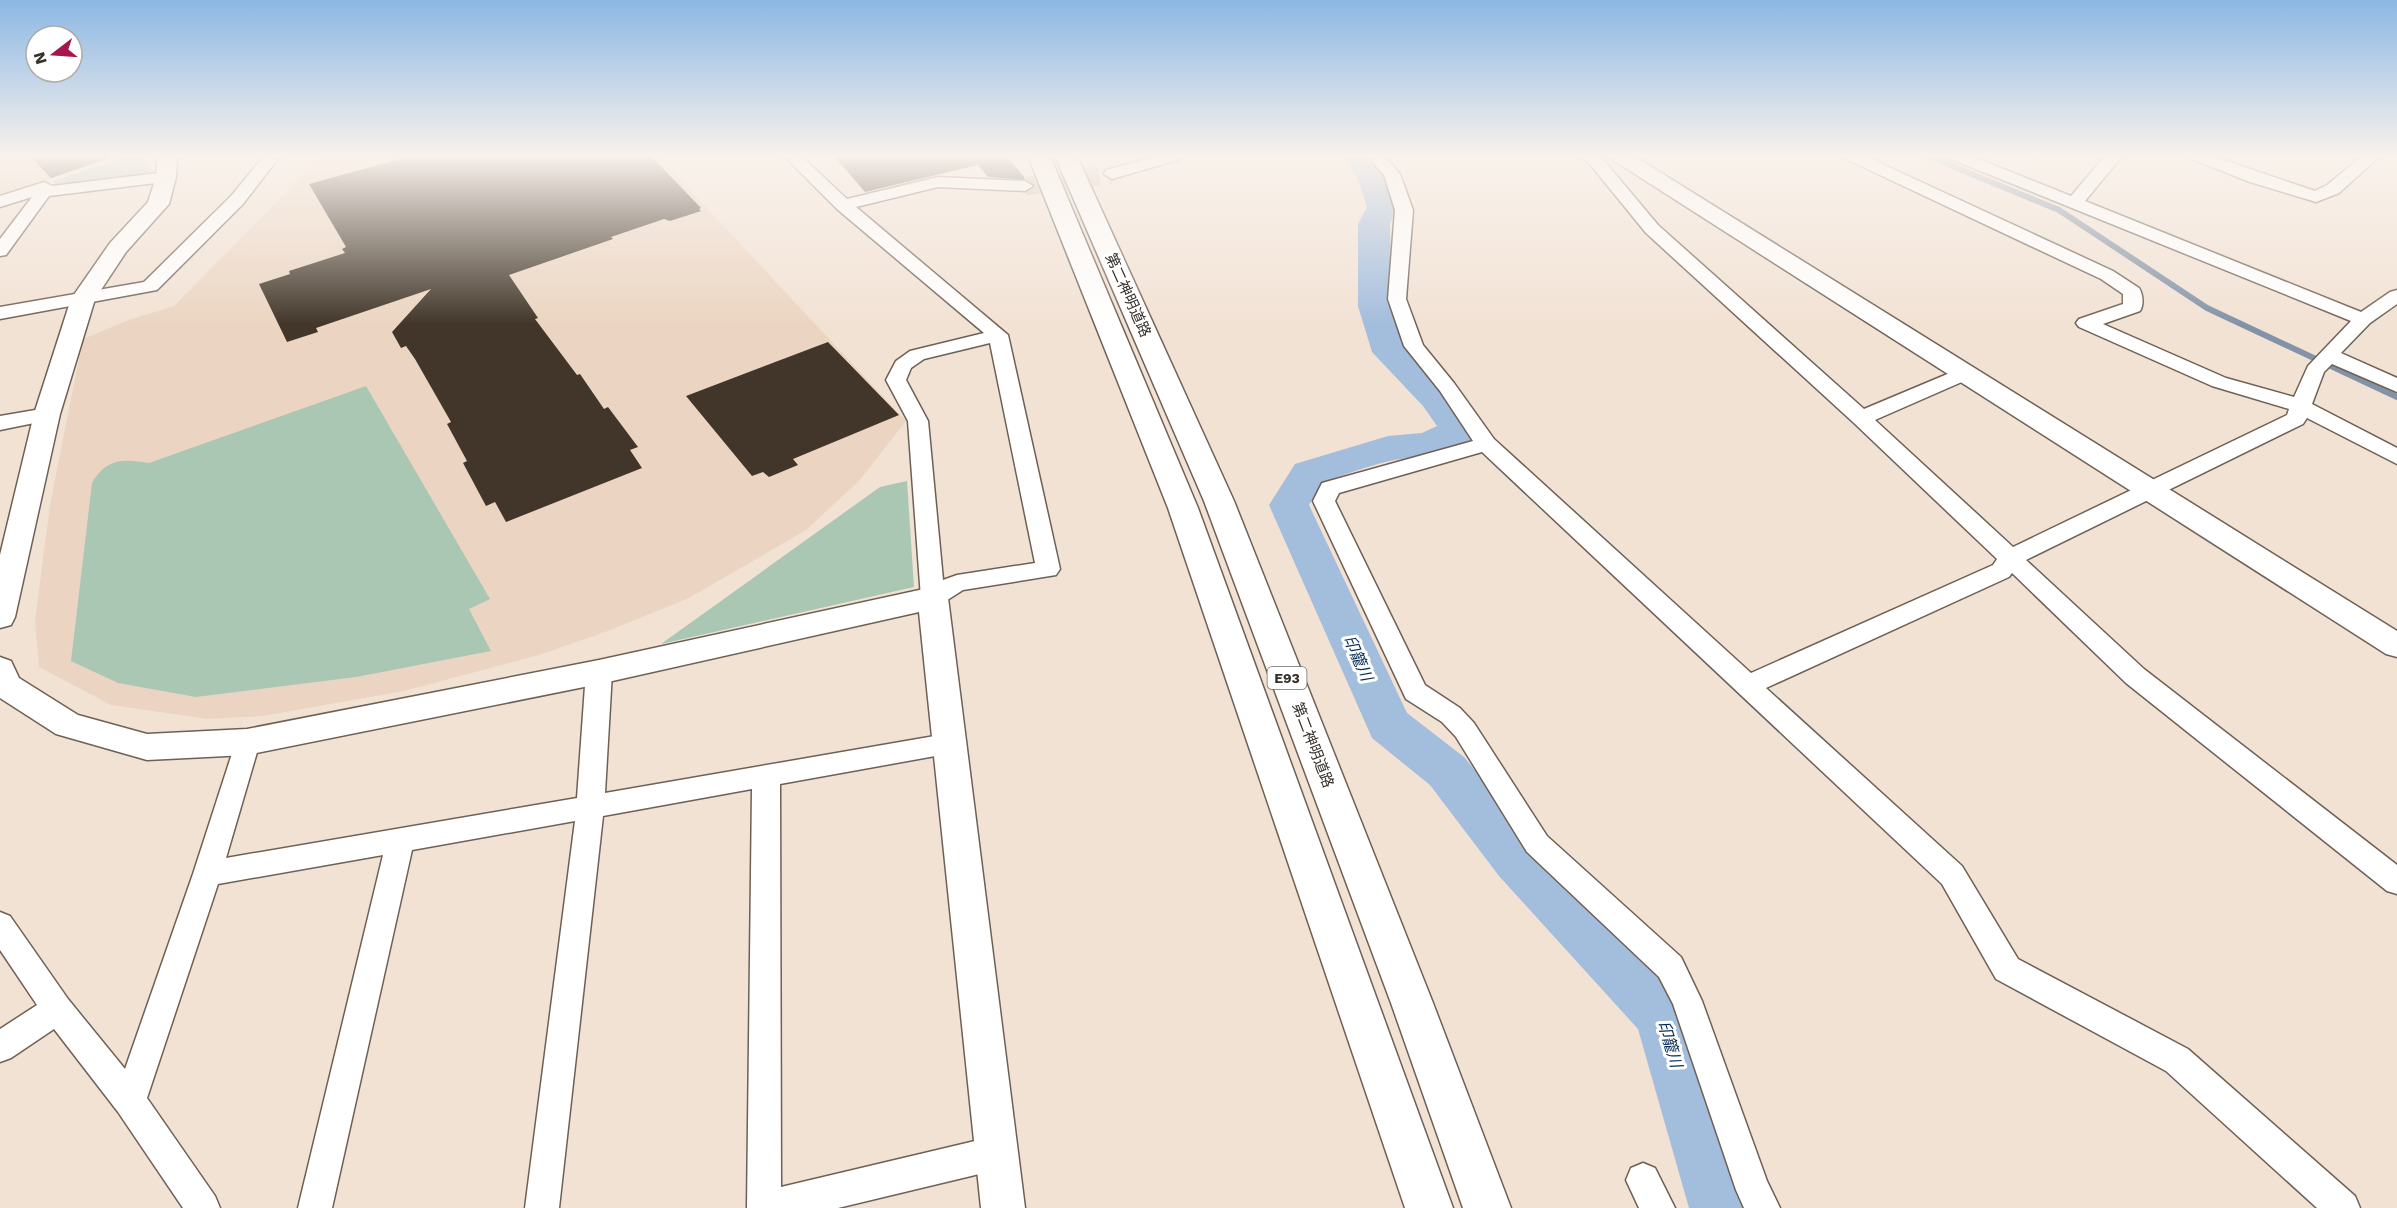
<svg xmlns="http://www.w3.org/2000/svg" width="2397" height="1208" font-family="'Work Sans','Noto Sans JP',sans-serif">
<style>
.built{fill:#ebd5c2}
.green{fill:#a9c7b3}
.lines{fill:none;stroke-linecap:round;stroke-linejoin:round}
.stream{stroke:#8293a7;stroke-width:6}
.river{fill:#a3bddd;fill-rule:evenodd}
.building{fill:#413629}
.minor-tunnel{stroke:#ccbeb2;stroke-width:19;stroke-dasharray:19 9;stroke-linecap:butt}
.minor-casing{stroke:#6e6054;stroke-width:3}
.tertiary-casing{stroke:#6e6054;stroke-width:3}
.motorway-casing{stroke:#6e6054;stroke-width:3}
.minor{fill:#fff;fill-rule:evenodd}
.tertiary{fill:#fff;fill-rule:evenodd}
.motorway{fill:#fff;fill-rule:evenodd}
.labels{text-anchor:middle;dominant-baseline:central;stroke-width:6;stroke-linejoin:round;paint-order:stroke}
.shield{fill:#fff;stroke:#726e6a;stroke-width:1.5}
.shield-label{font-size:14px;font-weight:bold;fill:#36302a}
.street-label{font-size:15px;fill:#36302a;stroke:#fff}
.water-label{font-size:16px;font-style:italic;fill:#052a53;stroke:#fff}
</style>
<rect width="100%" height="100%" fill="#f2e2d4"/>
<g class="built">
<polygon points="0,156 118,156 0,196"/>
<polygon points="322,156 658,156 906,421 859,481 806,530 689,598 608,631 539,655 404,691 263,716 208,719 111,705 39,667 35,621 50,505 83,339 129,320 174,306"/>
</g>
<g class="green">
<polygon points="128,156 141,156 152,170 145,174 57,188 54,181"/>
<path d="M 366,386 L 490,599 L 469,609 L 491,651 L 356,677 L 196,697 L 118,683 L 71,661 L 92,483 C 107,458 122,459 149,463 Z"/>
<polygon points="907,481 914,587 661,644 880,487"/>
</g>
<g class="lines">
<polyline class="stream" points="1928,156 2059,210 2207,308 2397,397"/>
<path class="river" d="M 1342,156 L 1372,156 L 1388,179 L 1397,207 L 1390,224 L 1392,306 L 1407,348 L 1449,390 L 1479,431 C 1460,460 1419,454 1390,461 C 1367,466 1345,475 1323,482 L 1309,505 L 1407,713 L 1464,757 L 1535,844 L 1682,996 L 1690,1015 L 1751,1208 L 1689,1208 L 1638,1029 L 1499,876 L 1430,785 L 1372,738 L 1269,505 L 1295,464 L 1388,436 L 1422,433 L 1437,426 L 1423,406 L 1372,352 L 1358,306 L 1358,224 L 1367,207 L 1358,179 Z"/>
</g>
<g class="building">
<polygon points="30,156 107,156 107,159 51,178"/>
<polygon points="411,156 651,156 701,208 699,209 701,211 670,221 664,219 611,237 613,239 509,275 538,318 535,319 577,375 580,374 604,409 608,407 638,447 630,450 642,468 506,522 495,502 486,506 463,463 467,461 447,424 451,422 415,359 406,346 401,348 392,332 431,289 316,328 318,332 287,342 259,284 290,274 289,271 345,253 342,249 346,247 309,184"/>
<polygon points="834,156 1006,156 1027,180 988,177 978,165 865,192"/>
<polygon points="828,342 899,415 793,459 798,465 769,477 763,472 752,476 686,396"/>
</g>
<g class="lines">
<polyline class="minor-tunnel" points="1025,186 1112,174"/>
<defs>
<g id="minor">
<polygon points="264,156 280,156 243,204 157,290 0,319 0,307 144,282 231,196"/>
<path d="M 784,156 L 801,156 L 847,199 L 938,177 L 1025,181 L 1033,186 L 1025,191 L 938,187 L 856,207 L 1008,335 L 1060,569 L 1056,575 L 963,590 L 941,604 L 933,607 L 925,604 L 921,598 L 908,421 L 886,380 L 896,361 L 910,351 L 984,333 L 837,209 ZM 990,343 L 1035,563 L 957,575 L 943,580 L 928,421 L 906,380 L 911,368 L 924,359 Z"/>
<polygon points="1158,156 1183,156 1181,159 1112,179 1104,174 1106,170"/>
<path d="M 1367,156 L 1384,156 L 1400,174 L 1413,210 L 1406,299 L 1423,345 L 1454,383 L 1494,439 L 1751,673 L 1993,565 L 1997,559 L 1854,423 L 1646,233 L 1589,163 L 1580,156 L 1601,157 L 1658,225 L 1864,409 L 1957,370 L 1971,370 L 1974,374 L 1971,378 L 1875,420 L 2013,547 L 2287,415 L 2289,409 L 2212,386 L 2079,327 L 2076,323 L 2079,319 L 2123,304 L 2123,294 L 2101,279 L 1846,159 L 1844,156 L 1865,156 L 2113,271 L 2139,288 C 2143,294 2144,305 2140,311 L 2103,324 L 2226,378 L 2294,397 L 2308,366 L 2351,321 L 1951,159 L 1949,156 L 1971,156 L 2071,196 L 2105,156 L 2122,156 L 2085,201 L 2361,312 L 2390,292 L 2397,290 L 2397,304 L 2370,323 L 2341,353 L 2397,378 L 2397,392 L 2332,364 L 2324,372 L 2312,404 L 2397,448 L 2397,464 L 2307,418 L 2303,424 L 2026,560 L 2144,669 L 2397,865 L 2397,894 L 2387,891 L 2126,683 L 2012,573 L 2009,577 L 1766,688 L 1962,866 L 2018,959 L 2188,1049 L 2355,1196 L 2360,1208 L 2317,1208 L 2166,1071 L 1996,979 L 1942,884 L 1482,452 L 1339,493 L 1335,501 L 1425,685 L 1460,708 L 1474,723 L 1547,836 L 1681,957 L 1702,1001 L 1767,1181 L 1780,1208 L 1744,1208 L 1736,1190 L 1673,1004 L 1659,977 L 1527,852 L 1456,737 L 1442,722 L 1406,699 L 1313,501 L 1322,483 L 1473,441 L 1440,391 L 1404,346 L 1388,299 L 1395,210 L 1384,175 Z"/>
<polygon points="2190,156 2212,156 2315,191 2327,185 2362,156 2380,156 2339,193 2316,202 2250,182 2192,159"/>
<polygon points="166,172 172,173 174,177 172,181 49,196 6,255 0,256 0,239 32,197 0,207 0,196 44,182 52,186"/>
<polygon points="47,408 54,409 57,414 54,419 0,430 0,416"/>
<polygon points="599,662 608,665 612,672 605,793 952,733 961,736 965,743 961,750 952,753 780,784 781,1187 996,1136 1008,1141 1013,1153 1008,1165 996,1170 838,1208 747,1208 752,789 603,816 559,1208 525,1208 575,821 412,850 332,1208 298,1208 383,855 218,884 147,1098 215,1196 220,1208 183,1208 118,1112 54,1029 11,1058 0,1062 0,1029 37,1005 0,950 0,912 10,916 68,999 125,1069 193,874 238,735 247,732 256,735 260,742 226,858 577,798 586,672 590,665"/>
<polygon points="1643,1163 1655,1168 1675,1208 1639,1208 1626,1180 1631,1168"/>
</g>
<g id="tertiary">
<polygon points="152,156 173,156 177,161 176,177 169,204 126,252 95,299 60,414 15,617 11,625 0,628 0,555 34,414 71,299 110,243 148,202 156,177 157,162"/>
<polygon points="1610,156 1634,156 2397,631 2397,657 2386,654 1613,160"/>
<polygon points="933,587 944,590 948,598 1025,1208 981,1208 919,612 599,684 247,755 147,760 56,734 0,698 0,657 11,661 19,678 78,715 147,734 247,729 599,660"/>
</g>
<g id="motorway">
<polygon points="1028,156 1050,156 1198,508 1453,1208 1405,1208 1168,508"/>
<polygon points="1055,156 1077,156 1234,501 1433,1003 1511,1208 1463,1208 1391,1003 1204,501"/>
</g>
</defs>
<use href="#minor" class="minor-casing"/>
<use href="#tertiary" class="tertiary-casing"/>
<use href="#motorway" class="motorway-casing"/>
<use href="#minor" class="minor"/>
<use href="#tertiary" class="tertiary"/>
<use href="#motorway" class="motorway"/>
</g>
<linearGradient id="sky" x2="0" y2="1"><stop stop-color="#8cb8e4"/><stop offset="0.48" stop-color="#f9f2ec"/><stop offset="1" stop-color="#f9f2ec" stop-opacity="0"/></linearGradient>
<rect width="2397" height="325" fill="url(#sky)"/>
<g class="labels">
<rect class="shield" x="1267.5" y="667" width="39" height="22" rx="4.5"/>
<g class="shield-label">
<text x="1287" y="678">E93</text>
</g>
<g class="street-label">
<text transform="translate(1128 295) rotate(66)">第二神明道路</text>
<text transform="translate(1313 745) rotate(69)">第二神明道路</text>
</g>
<g class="water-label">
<text transform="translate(1358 658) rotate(66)">印籠川</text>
<text transform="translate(1670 1044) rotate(73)">印籠川</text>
</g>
</g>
<g transform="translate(54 54) rotate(253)"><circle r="28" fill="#ffffff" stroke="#afacaa" stroke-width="1.5"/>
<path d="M0-4.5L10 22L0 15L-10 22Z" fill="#a8154e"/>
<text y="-9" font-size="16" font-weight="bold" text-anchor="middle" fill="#36302a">N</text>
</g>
</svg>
